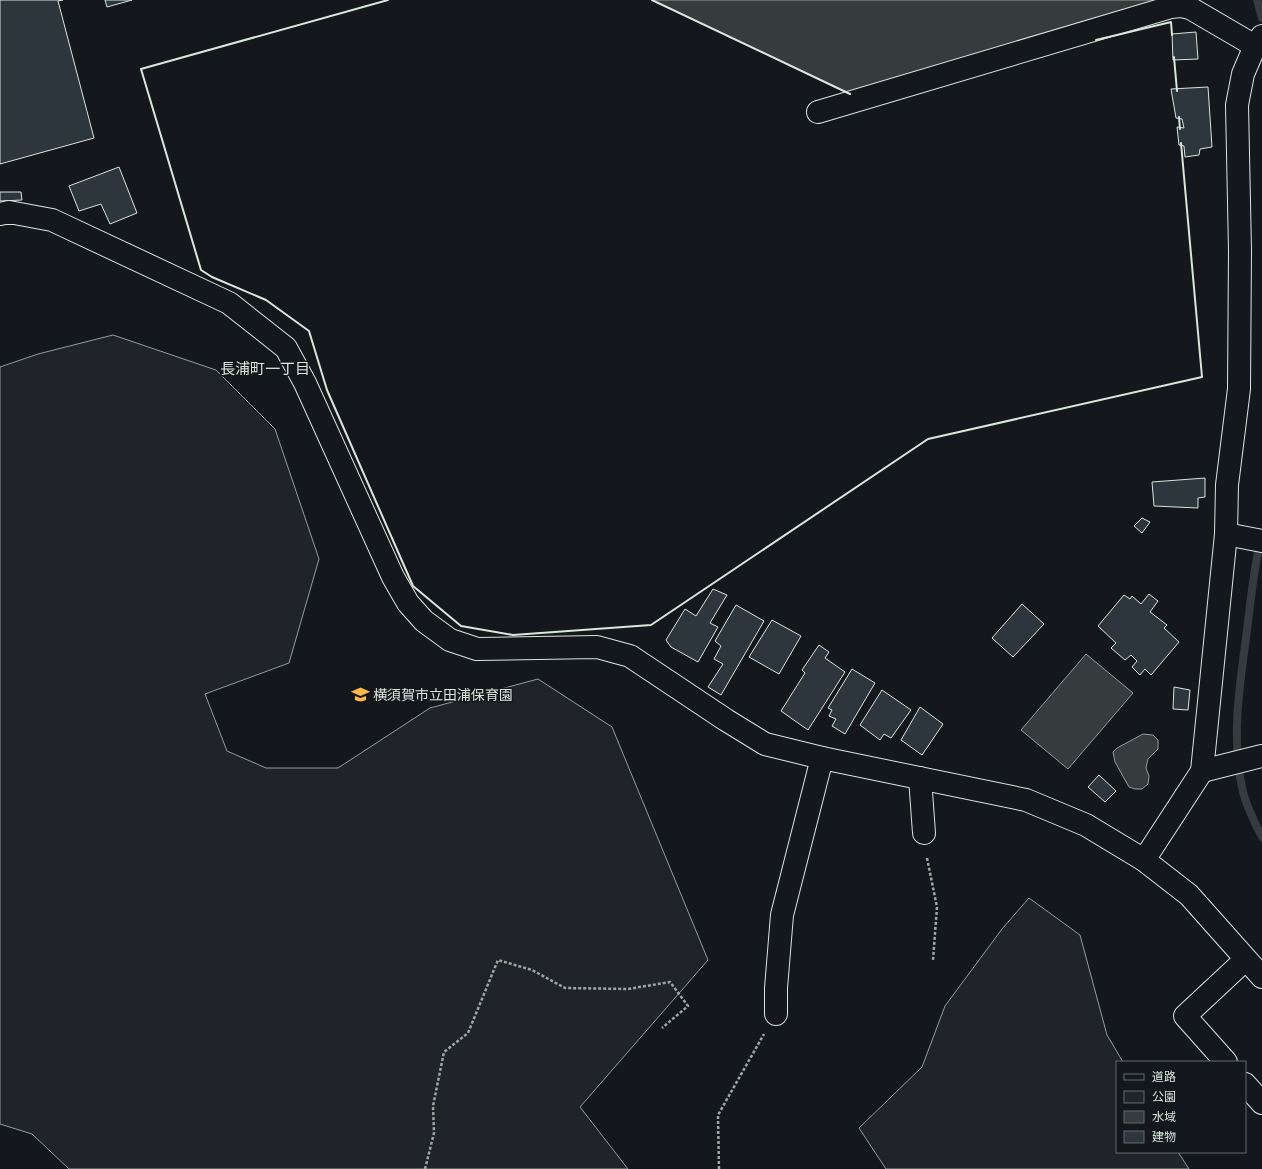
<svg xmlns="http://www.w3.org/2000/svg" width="1262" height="1169" font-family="Bitter,'Noto Sans JP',serif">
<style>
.green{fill:#202428;stroke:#939e99}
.water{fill:#363b3e;stroke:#939e99}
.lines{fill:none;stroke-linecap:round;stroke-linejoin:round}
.stream{stroke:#363b3e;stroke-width:8}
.building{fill:#2c363c;stroke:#d8e6dc}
.minor-casing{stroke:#d8e6dc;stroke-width:24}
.path{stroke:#9da8a2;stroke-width:2.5;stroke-dasharray:3 2;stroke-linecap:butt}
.minor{stroke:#14181c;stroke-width:22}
.wall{stroke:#d8e6dc;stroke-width:2}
.labels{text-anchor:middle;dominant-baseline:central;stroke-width:3;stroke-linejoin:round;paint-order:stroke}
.poi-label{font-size:14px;fill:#d8e6dc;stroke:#14181c;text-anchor:start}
.neighbourhood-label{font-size:15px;fill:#d8e6dc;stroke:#14181c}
</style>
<rect width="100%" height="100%" fill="#14181c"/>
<g class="green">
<polygon points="113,335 216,370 275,429 319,559 289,663 205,694 227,751 266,768 338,768 430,708 538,679 612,727 708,960 580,1107 628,1169 69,1169 32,1134 0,1124 0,367 38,354"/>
<polygon points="1029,898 1080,935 1107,1035 1123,1062 1117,1062 1117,1152 1178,1152 1189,1169 886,1169 859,1128 922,1067 945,1006 1002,929"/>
</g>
<g class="water">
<polygon points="652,0 1168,0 854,96"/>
<polygon points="1086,654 1133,693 1068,769 1021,730"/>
<polygon points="1143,734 1153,735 1158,740 1158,749 1148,759 1146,768 1149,776 1148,784 1142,789 1135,789 1129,787 1115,762 1113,752 1117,748"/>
</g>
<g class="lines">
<g class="stream">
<polyline points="1257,0 1262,18"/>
<path d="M 1260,542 C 1253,574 1250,606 1246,638 C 1239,689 1231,742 1243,792 C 1247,808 1255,823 1262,837"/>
</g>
</g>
<g class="building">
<polygon points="0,0 63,0 58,1 94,138 0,164"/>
<polygon points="105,0 132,0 107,7"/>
<polygon points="1196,32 1198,59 1173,60 1172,34"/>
<polygon points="1208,87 1212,147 1200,149 1199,155 1185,157 1184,146 1179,145 1177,127 1184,128 1182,119 1176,118 1171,89"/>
<polygon points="119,167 137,213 110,224 101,204 79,211 69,186"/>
<polygon points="0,192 21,192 22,200 0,201"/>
<polygon points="1205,478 1205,497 1198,498 1198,508 1154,506 1152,482"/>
<polygon points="1142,518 1150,522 1142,533 1134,526"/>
<polygon points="713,589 727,595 710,623 718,627 698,662 671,647 666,640 685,609 696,616"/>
<polygon points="1149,594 1158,601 1150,612 1167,625 1164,628 1179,642 1151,675 1145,669 1140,675 1132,667 1137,661 1131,655 1125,660 1111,648 1116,643 1098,626 1124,595 1130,599 1132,596 1141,604"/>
<polygon points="1022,604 1044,624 1013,657 992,638"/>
<polygon points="736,605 764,621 721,695 708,687 723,664 714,659 721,646 715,641"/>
<polygon points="772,620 801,636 779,674 749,657"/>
<polygon points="819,645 829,652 825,658 845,672 808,730 781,711 805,673 802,670"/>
<polygon points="852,669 875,683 845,734 832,726 836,719 829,716 832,710 828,708"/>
<polygon points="1174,687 1190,690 1188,710 1173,709"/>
<polygon points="882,690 911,710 891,738 884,734 880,740 860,725"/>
<polygon points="920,707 943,724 922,755 901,740"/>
<polygon points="1099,775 1116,791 1105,802 1088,787"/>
</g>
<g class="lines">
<defs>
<g id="minor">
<polyline points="818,112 1171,7 1181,6 1190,8 1255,46"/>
<polyline points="0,214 9,212 52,220 229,303 286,348 305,383 393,577 408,603 424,621 450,640 477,649 597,647 630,656 726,720 765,744 822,758 1026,800 1086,825 1144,860 1189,895 1262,977"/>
<polyline points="1226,534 1262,541"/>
<polyline points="1202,771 1262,756"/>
<polyline points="920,778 924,833"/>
<polyline points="1144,860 1202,771 1226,534 1227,485 1239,389 1240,251 1237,105 1243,74 1255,46 1262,36"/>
<polyline points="776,1014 776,988 782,915 822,758"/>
<polyline points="1226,1062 1185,1016 1245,960"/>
<polyline points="1245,1084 1262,1103"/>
</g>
</defs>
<use href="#minor" class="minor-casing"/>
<g class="path">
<polyline points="927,858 937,907 933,960"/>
<polyline points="425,1169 434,1133 433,1106 444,1052 468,1033 498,960 532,970 565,988 628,989 670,982 688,1006 662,1028"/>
<polyline points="719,1169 718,1115 764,1034"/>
</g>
<use href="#minor" class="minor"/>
<g class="wall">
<polyline points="388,0 141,69 201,270 212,277 266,300 309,331 327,390 413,586 461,626 513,635 651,625 928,439 1202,377 1181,143"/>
<polyline points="652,0 850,94"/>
<polyline points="1096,40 1171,22 1172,35"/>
<polyline points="1174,57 1177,91"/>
<polyline points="1179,117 1180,129"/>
</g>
</g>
<defs>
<symbol id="school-bare" viewBox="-9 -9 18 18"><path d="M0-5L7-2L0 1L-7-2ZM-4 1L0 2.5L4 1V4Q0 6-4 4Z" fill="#ffb74d" stroke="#14181c" stroke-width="2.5" paint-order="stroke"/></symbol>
</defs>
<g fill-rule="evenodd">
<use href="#school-bare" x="348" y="682" width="25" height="25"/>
</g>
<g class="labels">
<g class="poi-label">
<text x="373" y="695">横須賀市立田浦保育園</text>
</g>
<g class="neighbourhood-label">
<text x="265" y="369">長浦町一丁目</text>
</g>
</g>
<rect x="1116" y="1061" width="130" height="92" fill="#14181c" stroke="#626a69"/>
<rect x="1124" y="1074" width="20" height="6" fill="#14181c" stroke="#626a69"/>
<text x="1152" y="1081" font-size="12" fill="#d8e6dc">道路</text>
<rect x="1124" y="1091" width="20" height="12" fill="#202428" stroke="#626a69"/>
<text x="1152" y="1101" font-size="12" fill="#d8e6dc">公園</text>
<rect x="1124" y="1111" width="20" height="12" fill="#363b3e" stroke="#626a69"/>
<text x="1152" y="1121" font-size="12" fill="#d8e6dc">水域</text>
<rect x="1124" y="1131" width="20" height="12" fill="#2c363c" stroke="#626a69"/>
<text x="1152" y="1141" font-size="12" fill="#d8e6dc">建物</text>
</svg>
